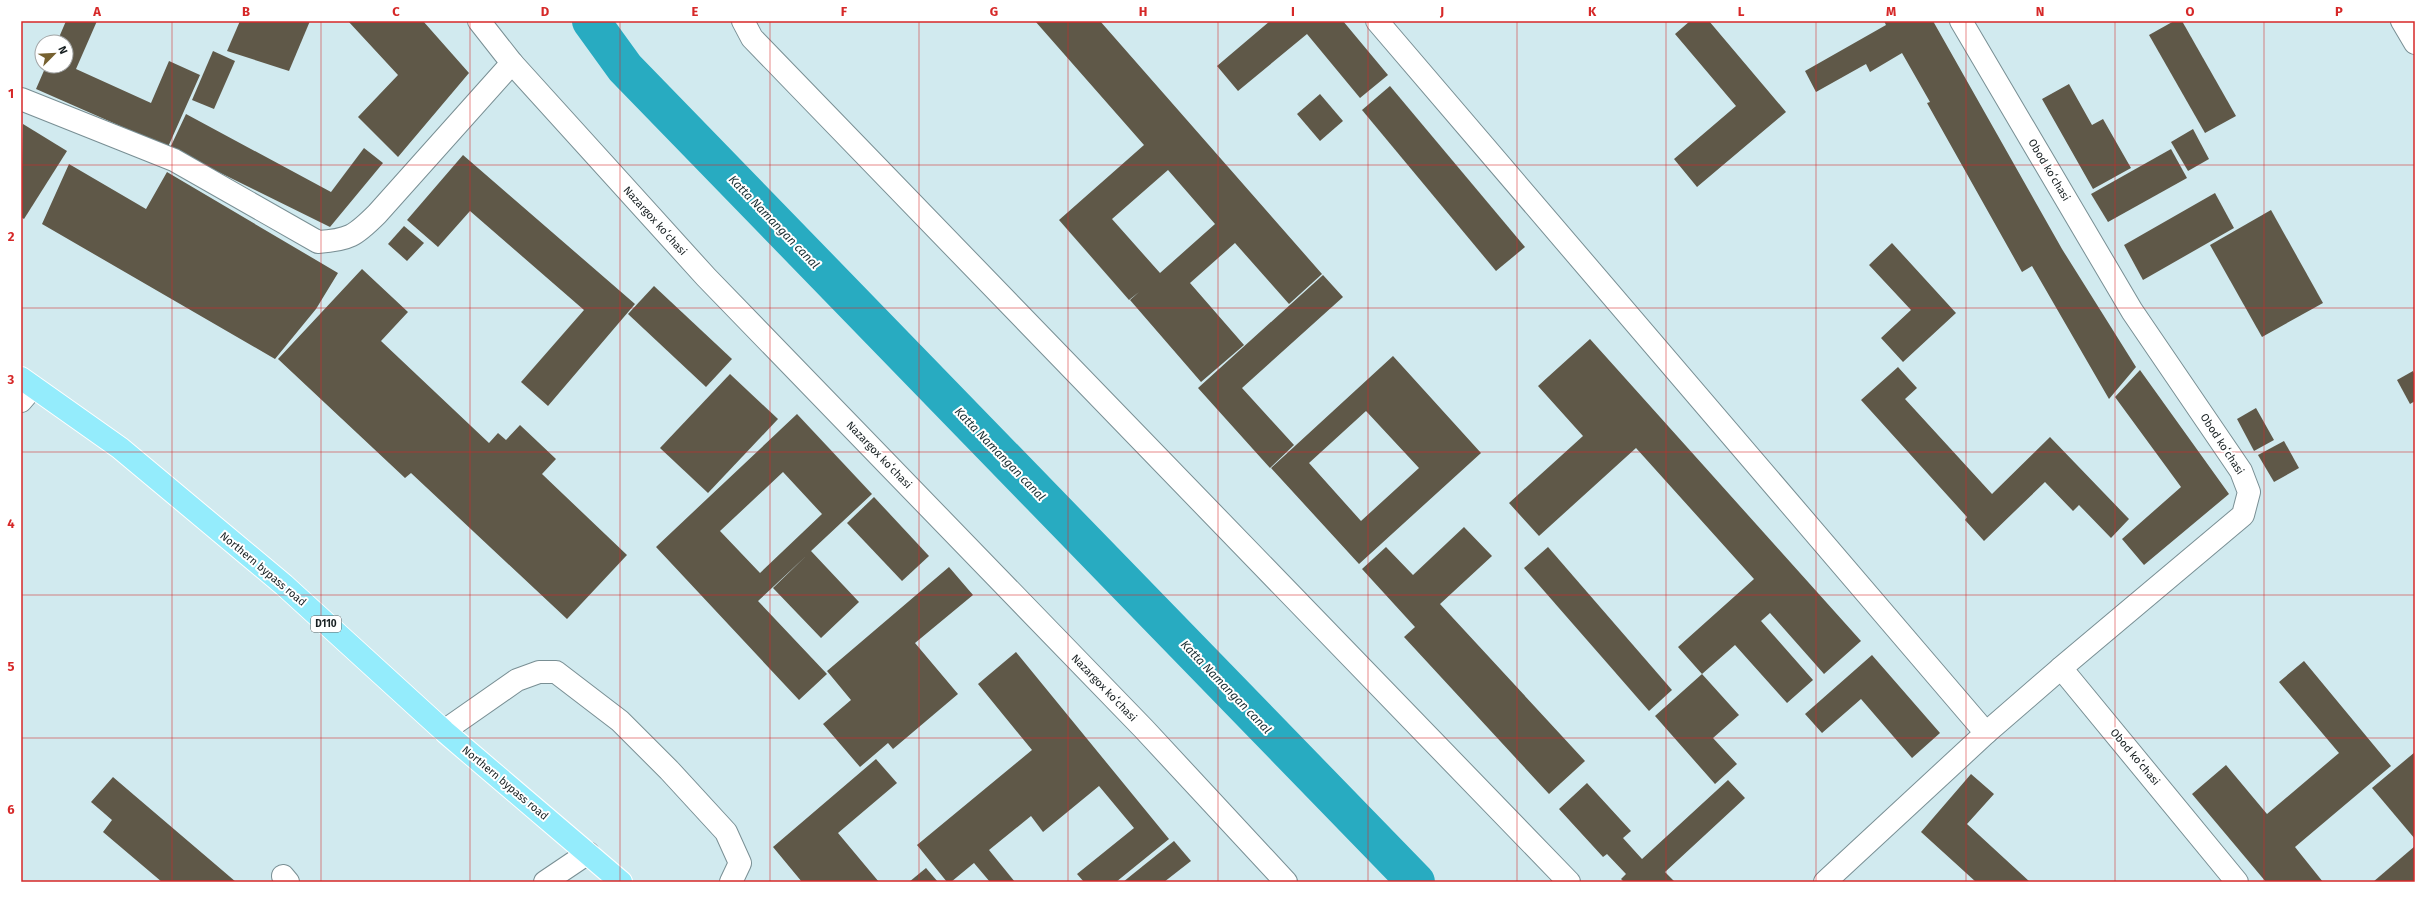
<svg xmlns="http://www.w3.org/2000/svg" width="2436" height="903" font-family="'Fira Sans',sans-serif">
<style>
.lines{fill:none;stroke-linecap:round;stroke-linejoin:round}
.canal{stroke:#28abc1;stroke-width:38}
.building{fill:#5f5848;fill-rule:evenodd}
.minor-casing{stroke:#798f94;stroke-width:24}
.major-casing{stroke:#fff;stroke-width:24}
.minor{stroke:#fff;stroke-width:22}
.major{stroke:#94ecfc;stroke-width:22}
.grid{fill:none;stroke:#d62828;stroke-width:1;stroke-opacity:0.55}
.labels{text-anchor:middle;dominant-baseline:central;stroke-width:4;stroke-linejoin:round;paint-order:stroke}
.shield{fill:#fff;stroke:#5d6264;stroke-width:1}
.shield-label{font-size:10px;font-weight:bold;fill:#171f21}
.street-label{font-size:11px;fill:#171f21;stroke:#fff}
.water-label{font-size:12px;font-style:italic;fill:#182d31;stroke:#fff}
.neatline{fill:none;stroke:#d62828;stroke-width:1.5}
.grid-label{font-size:13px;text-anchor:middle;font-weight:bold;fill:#d62828}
</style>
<rect width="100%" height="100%" fill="#d1eaef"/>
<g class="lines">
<polyline class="canal" points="591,21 625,68 1416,882"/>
</g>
<g class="building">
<polygon points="66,21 97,21 76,69 151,103 169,61 200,75 168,147 36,89 46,66 66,66 66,42 57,42"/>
<polygon points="240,21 310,21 289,71 227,51"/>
<polygon points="348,21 423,21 469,73 398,157 358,117 398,75"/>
<path d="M 1035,21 L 1100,21 L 1322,274 L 1289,304 L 1235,243 L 1190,283 L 1244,345 L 1201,382 L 1130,300 L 1139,292 L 1129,300 L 1059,220 L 1144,145 ZM 1168,170 L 1215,224 L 1160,273 L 1112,219 Z"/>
<polygon points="1270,21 1343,21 1388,75 1360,98 1307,34 1238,91 1217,66"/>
<polygon points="1690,21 1709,21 1786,112 1697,187 1674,159 1736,106 1675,34"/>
<polygon points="1884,21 1933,21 2062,249 2136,367 2109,399 2032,266 2022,272 1927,103 1930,102 1902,53 1870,72 1866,64 1816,92 1805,71 1886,25"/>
<polygon points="2174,21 2182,21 2236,116 2205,133 2149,35"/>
<polygon points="213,51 235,61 214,109 192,100"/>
<polygon points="2069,84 2092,125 2103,119 2131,168 2093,189 2042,99"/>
<polygon points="1390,86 1525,247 1496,271 1362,110"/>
<polygon points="1320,94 1343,121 1320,141 1297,114"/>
<polygon points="186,114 331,192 364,148 383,163 330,227 170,148"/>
<polygon points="23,124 67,151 24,219 21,217"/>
<polygon points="2193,129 2209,159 2188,171 2171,142"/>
<polygon points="2171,149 2187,178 2108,222 2091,194"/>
<polygon points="463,155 635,304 548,406 521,382 584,310 470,211 438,247 407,220"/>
<polygon points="69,164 146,209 167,172 338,273 316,309 275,359 42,224"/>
<polygon points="2215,193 2234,228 2143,280 2124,245"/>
<polygon points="2271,210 2323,303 2262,337 2210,245"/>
<polygon points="404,226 424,243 407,261 388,244"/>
<polygon points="1892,243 1956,313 1903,362 1881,338 1911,310 1869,265"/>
<polygon points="362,269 408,312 381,341 489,443 498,433 506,440 520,425 556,459 542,474 627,555 567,619 411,473 405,478 278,359"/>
<polygon points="1323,275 1343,297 1242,388 1294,445 1270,468 1198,388"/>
<polygon points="654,286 732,359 706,387 628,314"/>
<polygon points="1590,339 1861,641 1824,674 1770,613 1761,621 1813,680 1787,703 1735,645 1702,674 1739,715 1713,738 1737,764 1715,784 1655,716 1702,674 1678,647 1754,579 1636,448 1539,536 1509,503 1583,436 1538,386"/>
<path d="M 1393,356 L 1481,453 L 1359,564 L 1271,468 ZM 1366,411 L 1419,468 L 1361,521 L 1309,463 Z"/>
<polygon points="1898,367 1917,388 1905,399 1992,494 2050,437 2129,519 2111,538 2079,505 2073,511 2045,482 1984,541 1965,520 1967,517 1861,400"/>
<polygon points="2140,370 2229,494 2144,565 2122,539 2181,487 2115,397"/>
<polygon points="2413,371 2415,376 2415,401 2410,404 2397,380"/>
<polygon points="730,374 778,419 708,493 660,448"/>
<polygon points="2256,408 2274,440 2254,451 2237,419"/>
<path d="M 797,414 L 872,494 L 811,551 L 859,602 L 821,638 L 773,588 L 806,556 L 758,601 L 827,674 L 799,700 L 656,547 ZM 783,472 L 822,514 L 760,573 L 720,531 Z"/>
<polygon points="2284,441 2299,468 2274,482 2258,455"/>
<polygon points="874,497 929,556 902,581 847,523"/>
<polygon points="1464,527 1492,556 1440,604 1585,761 1549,794 1404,637 1415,627 1362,569 1386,547 1413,575"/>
<polygon points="1548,547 1672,690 1649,711 1524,568"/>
<polygon points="949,567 973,595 915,643 958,694 893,749 888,743 860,767 823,724 851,700 827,671"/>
<polygon points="1016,652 1169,839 1116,882 1084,882 1077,874 1134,828 1099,786 1043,832 1031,816 989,850 1015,882 990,882 974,863 951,882 947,882 917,845 1032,750 978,684"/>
<polygon points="1872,655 1940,733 1912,758 1861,699 1822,733 1805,714"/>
<polygon points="2304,661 2391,766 2295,847 2323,882 2266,882 2192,794 2226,765 2267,814 2339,753 2279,682"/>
<polygon points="2415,752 2415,839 2372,788"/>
<polygon points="876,759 897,783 838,833 879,882 802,882 773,847"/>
<polygon points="1971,774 1994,794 1967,824 2030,882 1976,882 1921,832"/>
<polygon points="113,777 134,795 236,882 162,882 103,832 112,820 91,802"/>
<polygon points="1728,780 1745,798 1665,872 1675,882 1624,882 1621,879 1626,874 1607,854 1603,857 1559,809 1587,783 1631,831 1623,838 1642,859"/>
<polygon points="1174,841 1191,861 1164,882 1123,882"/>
<polygon points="2415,846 2415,882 2373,882"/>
<polygon points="926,868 938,882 909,882"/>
</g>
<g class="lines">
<defs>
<g id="minor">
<polyline points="479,21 512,63 706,277 1144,729 1286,882"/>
<polyline points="743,21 752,38 1569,882"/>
<polyline points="1377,21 1986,733"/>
<polyline points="1961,21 2132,311 2241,471 2249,492 2243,515 2061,668 2237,882"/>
<polyline points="2402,21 2415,43"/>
<path d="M 21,99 L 174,160 L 318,242 C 349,240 355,236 377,214 L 512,63"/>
<polyline points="21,401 33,387"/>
<polyline points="444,731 517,680 539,672 556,672 620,721 669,770 726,832 740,863 731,882"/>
<polyline points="283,876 288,882"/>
<polyline points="545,882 588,853"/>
<polyline points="1825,882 1986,733 2061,668"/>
</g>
<polyline id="major" points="21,378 120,448 284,585 444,731 621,882"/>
</defs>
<use href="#minor" class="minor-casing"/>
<use href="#major" class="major-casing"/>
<use href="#minor" class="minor"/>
<use href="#major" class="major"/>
</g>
<path class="grid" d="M 172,21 L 172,882M 321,21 L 321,882M 470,21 L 470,882M 620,21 L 620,882M 770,21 L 770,882M 919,21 L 919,882M 1068,21 L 1068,882M 1218,21 L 1218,882M 1368,21 L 1368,882M 1517,21 L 1517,882M 1666,21 L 1666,882M 1816,21 L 1816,882M 1966,21 L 1966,882M 2115,21 L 2115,882M 2264,21 L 2264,882M 21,165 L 2415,165M 21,308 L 2415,308M 21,452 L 2415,452M 21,595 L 2415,595M 21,738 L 2415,738"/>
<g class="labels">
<rect class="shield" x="311" y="616" width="30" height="16" rx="3"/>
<g class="shield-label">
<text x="326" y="624">D110</text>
</g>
<g class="street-label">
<text transform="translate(2049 170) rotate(59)">Obod koʻchasi</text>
<text transform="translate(655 221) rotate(48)">Nazargox koʻchasi</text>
<text transform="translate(2222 444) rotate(57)">Obod koʻchasi</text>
<text transform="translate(879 455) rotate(46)">Nazargox koʻchasi</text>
<text transform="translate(263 569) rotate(40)">Northern bypass road</text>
<text transform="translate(1104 688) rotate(46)">Nazargox koʻchasi</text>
<text transform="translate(2135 757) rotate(50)">Obod koʻchasi</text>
<text transform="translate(505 783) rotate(40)">Northern bypass road</text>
</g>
<g class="water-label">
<text transform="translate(774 222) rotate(46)">Katta Namangan canal</text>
<text transform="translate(1000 454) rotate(46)">Katta Namangan canal</text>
<text transform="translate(1226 687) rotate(46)">Katta Namangan canal</text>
</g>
</g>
<rect width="2436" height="903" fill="none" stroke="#ffffff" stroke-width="44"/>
<g transform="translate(54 54) rotate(66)"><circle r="19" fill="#ffffff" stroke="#a2a5a6"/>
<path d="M0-3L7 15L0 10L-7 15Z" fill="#766130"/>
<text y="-6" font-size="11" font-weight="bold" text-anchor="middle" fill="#171f21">N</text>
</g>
<rect x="22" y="22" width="2392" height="859" class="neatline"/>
<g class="grid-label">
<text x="97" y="16">A</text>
<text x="246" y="16">B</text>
<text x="396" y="16">C</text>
<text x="545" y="16">D</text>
<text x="695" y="16">E</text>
<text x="844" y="16">F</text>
<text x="994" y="16">G</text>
<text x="1143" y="16">H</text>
<text x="1293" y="16">I</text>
<text x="1442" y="16">J</text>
<text x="1592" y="16">K</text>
<text x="1741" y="16">L</text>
<text x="1891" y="16">M</text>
<text x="2040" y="16">N</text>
<text x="2190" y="16">O</text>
<text x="2339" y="16">P</text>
<text x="11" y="98">1</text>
<text x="11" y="241">2</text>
<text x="11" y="384">3</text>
<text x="11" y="528">4</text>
<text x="11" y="671">5</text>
<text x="11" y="814">6</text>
</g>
</svg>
